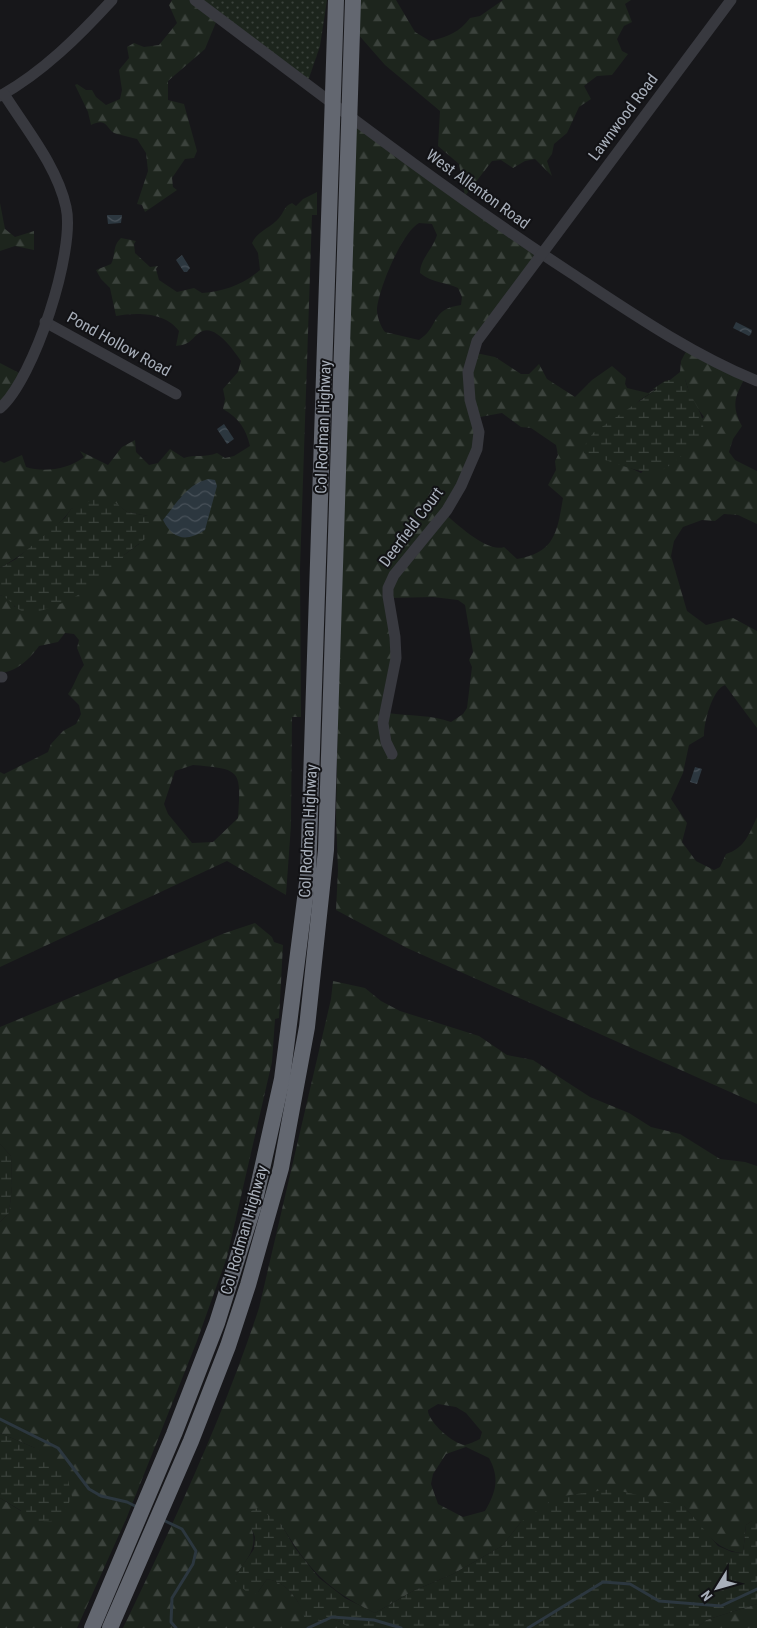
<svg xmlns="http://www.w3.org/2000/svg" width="757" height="1628" font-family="'Roboto Condensed',sans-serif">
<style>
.grass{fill:url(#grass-dots)}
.forest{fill:url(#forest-firs);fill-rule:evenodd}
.wetland{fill:url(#wetland-marsh)}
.water{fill:url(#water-waves)}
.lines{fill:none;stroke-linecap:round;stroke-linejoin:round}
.stream{stroke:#2c373f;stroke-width:3}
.minor{stroke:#38393f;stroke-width:11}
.highway{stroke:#636770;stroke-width:16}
.labels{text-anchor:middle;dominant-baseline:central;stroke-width:4;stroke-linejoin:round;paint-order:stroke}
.street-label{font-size:16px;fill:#a8afba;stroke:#121215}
</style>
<defs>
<pattern id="grass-dots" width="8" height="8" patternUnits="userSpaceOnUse" patternTransform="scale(1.25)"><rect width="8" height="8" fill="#1d251d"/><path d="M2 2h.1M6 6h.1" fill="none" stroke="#3b423c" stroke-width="1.8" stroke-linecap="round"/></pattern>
<pattern id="forest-firs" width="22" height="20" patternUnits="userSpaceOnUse" patternTransform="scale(1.25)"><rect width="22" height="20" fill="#1d251d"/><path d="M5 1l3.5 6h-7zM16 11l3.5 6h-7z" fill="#3b423c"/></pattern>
<pattern id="wetland-marsh" width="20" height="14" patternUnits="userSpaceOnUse" patternTransform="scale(1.25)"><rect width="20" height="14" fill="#1d251d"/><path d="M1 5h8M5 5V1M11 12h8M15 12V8" fill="none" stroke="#3b423c"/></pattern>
<pattern id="water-waves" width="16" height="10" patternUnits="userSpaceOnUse" patternTransform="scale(1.25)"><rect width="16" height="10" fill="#2c373f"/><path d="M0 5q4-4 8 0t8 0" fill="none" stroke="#485159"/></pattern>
</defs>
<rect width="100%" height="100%" fill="#17171a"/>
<polygon class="grass" points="202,0 327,0 320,46 308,81"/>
<g class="forest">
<path d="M 172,0 L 201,0 L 219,15 L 205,49 L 168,81 L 168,100 L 184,104 L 197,151 L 194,158 L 185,159 L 172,178 L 173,187 L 177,190 L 145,212 L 142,205 L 137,204 L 148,171 L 146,153 L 137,139 C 130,137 124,136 117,134 C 106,132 109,116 91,125 L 88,112 L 75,85 L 77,84 L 86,90 L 92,90 L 96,97 L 106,105 L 120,99 L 122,90 L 119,70 L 129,58 L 127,47 L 134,43 L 144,47 L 159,45 L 177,23 L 169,5 Z"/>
<path d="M 353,0 L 396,0 L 415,32 L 430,41 C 447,37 460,32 470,18 L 480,16 L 503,0 L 631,0 L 625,4 L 632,22 L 624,26 L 617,39 L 622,51 L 628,54 L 612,75 L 597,76 L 584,86 L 591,99 L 579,107 L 567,133 L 554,144 L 552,154 L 547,161 L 552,176 L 535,159 L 525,161 L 513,168 L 501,160 L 492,161 L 465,196 L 459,164 L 438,146 L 440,111 L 385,65 L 357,33 Z"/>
<path d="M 349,119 L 540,249 L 476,353 L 495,357 L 521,374 L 529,374 L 539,364 L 547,379 L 575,397 L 592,380 L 612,366 L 626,378 L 625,384 L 627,388 L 648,393 L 658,388 L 640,400 L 585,453 L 622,464 L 641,473 L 704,417 L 692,401 L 685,379 L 670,380 L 680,372 L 681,361 L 690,344 L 746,376 C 736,395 730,404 742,426 L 733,439 L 729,452 L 735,460 L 757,471 L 757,524 L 738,515 L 724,514 L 715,521 L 702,520 L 683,527 L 674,541 L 671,556 L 687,611 L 706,625 L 733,618 L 757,631 L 757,728 L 725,685 C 712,690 704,722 704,736 L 689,745 L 683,773 L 671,799 L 687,823 L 682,842 L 696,861 L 714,870 L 720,867 L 726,854 C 745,848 749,834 757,817 L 757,1104 L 407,948 L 336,910 L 338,870 L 336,817 ZM 419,223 L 432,224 L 437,235 C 433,249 420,259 420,273 C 432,283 445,282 458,288 L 462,297 L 461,305 C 430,309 440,326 419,340 L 385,332 C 381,327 377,317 377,310 C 378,290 402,232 419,223 ZM 502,413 L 521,427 L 531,428 L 556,445 L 558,455 L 555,461 L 556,470 L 548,485 L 563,498 C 557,533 555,552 517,559 L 504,547 C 488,553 458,525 445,514 L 476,451 L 480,417 ZM 433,597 L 458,600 L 465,605 L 473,652 L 469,660 L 472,667 L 467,708 L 463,714 L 451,722 C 432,715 409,716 388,713 L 397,671 L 392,598 Z"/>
<path d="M 317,192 L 317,215 L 312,215 L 300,569 L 301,717 L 292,717 L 291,825 L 286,895 L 227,861 L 0,967 L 0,772 L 4,774 L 48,752 L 51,744 L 63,731 L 76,724 L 81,714 L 79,705 L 68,694 C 75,685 77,674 84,665 L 77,648 L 79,640 L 74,634 L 65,633 L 58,642 L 39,646 C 30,659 16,672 0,673 L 0,595 L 9,598 L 15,607 L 124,555 L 139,544 L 148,516 L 127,512 L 111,500 L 71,509 C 59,528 20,557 0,568 L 0,461 L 4,463 L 22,455 L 26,467 C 44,473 69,469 84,457 L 80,451 L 108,465 L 122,447 L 135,440 L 136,452 L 149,465 L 158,463 L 170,449 L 184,458 C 195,454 205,458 217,453 L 225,458 L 234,456 L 250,446 C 246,429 239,418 223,409 L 225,399 L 223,389 L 238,372 L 241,361 C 234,351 214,321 199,333 C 189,341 191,344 176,346 L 179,331 C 166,312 136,312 116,316 L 110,288 L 101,279 L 96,270 L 111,264 C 116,255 112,246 121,238 L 136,241 L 134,244 L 135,253 L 150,267 L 158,266 L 156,269 L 159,280 L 177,292 L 194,288 L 202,293 C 225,291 242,285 260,270 L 258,253 L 252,243 C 257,231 271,228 279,218 C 285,211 283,207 292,203 L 296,206 L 303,199 ZM 193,765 C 242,769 241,770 238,818 L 213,842 L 192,843 L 168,814 L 164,804 L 175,771 Z"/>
<polygon points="0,203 5,229 15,237 34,231 34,250 15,246 0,251"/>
<polygon points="0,363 25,376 0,409"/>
<polygon points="255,923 272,937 274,942 283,945 279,1018 275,1019 272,1062 227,1257 197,1341 127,1517 77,1628 0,1628 0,1498 21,1511 35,1448 0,1433 0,1222 9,1213 12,1186 11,1156 0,1144 0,1027 225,933"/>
<path d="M 333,981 L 365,988 L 381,1001 L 400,1011 L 479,1036 L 507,1055 L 533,1060 L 590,1097 L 629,1113 L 651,1127 L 680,1134 L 720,1159 L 745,1162 L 757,1166 L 757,1521 L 752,1521 L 746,1525 L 743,1553 C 714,1551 702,1527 684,1506 L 521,1522 L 502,1546 L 453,1574 L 413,1591 L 375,1613 C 327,1590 308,1569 281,1524 L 251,1527 C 259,1547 247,1559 236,1575 L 258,1592 L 267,1579 C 291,1583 301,1605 309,1625 C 329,1615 332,1617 350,1628 L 123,1628 C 173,1524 223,1418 259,1308 L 331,999 ZM 438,1404 L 456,1407 L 466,1413 L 482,1432 L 480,1439 C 476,1441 469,1444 465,1445 C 454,1445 427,1421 428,1410 ZM 466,1447 L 489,1458 C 500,1478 496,1492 485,1511 L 463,1517 L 438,1504 L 431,1484 L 433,1474 L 446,1454 Z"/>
<polygon points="757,1604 757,1628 697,1628 706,1620"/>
</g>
<g class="wetland">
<path d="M 680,378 L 685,378 C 689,402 710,414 701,439 C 688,449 673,466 658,472 C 648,477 599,457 584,453 L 586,443 L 593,433 L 657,389 L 653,389 L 665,381 Z"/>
<path d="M 100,497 L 112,500 L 127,512 L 148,516 L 152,524 L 149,536 L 124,555 C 117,578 49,616 25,612 C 14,610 11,598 0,595 L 0,568 L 16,559 L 65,518 L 71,509 Z"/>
<polygon points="0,1144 11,1156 12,1186 9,1213 0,1222"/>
<polygon points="0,1433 35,1448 66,1472 72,1497 60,1520 40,1522 0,1498"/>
<path d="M 612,1489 L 684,1506 L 718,1546 L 732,1552 L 743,1553 L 746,1525 L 752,1521 L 757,1521 L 757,1604 L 706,1620 L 697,1628 L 350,1628 C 332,1617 329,1615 309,1625 L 306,1623 C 301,1603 290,1583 267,1579 L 258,1592 L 251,1596 L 235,1581 L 236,1575 L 254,1549 L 255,1537 L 251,1527 L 251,1511 L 258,1508 L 281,1524 L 295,1548 L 319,1578 L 345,1598 L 375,1613 L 413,1591 L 453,1574 L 502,1546 L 521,1522 L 556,1497 Z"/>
</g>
<g class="water">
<polygon points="107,215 122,215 121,223 108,224"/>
<polygon points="182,255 190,268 187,272 184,272 176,260"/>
<polygon points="736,322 752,330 751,334 749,336 733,328"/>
<polygon points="224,424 234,439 227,444 217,429"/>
<path d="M 209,479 L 215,480 L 217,486 L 205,530 C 187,542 173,540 163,520 C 176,504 188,483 209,479 Z"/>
<polygon points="695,767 702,769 697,784 690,782"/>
</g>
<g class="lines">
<g class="stream">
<polyline points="0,1419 58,1448 89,1489 101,1496 127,1502 137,1507"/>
<polyline points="163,1520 182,1529 196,1551 193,1564 172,1598 171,1622 176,1628"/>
<polyline points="308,1628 332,1617 374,1620 401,1628"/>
<polyline points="528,1628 603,1582 630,1584 659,1601 721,1606 757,1589"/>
</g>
<g class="minor">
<path d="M 195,0 C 319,93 441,188 571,273 C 630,312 691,354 757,381"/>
<path d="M 0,96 C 43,72 79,36 112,0"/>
<polyline points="45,322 176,394"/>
<path d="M 0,408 C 34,379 76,250 66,207 C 57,166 26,129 4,94"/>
<polyline points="0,677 2,677"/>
<polyline points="392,754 386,742 383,723 396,658 395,637 388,596 388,588 394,575 447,510 461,486 477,449 479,432 470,400 468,372 477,341 731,0"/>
</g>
<g class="highway">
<polyline points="92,1628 174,1434 217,1323 254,1205 282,1079 308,875 336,0"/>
<polyline points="110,1628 191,1441 228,1346 248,1285 281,1168 307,1027 326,850 353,0"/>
</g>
</g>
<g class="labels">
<g class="street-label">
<text transform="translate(623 117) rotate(-53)">Lawnwood Road</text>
<text transform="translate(478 189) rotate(36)">West Allenton Road</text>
<text transform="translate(119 344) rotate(29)">Pond Hollow Road</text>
<text transform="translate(323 427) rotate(-88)">Col Rodman Highway</text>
<text transform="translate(411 527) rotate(-53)">Deerfield Court</text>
<text transform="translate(308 831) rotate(-87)">Col Rodman Highway</text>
<text transform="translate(244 1230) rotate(-74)">Col Rodman Highway</text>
</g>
</g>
<g transform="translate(717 1588) rotate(233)" stroke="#121215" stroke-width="4" paint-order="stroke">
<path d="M0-4L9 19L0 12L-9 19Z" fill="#a8afba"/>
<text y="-8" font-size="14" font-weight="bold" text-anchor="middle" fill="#a8afba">N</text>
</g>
</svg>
